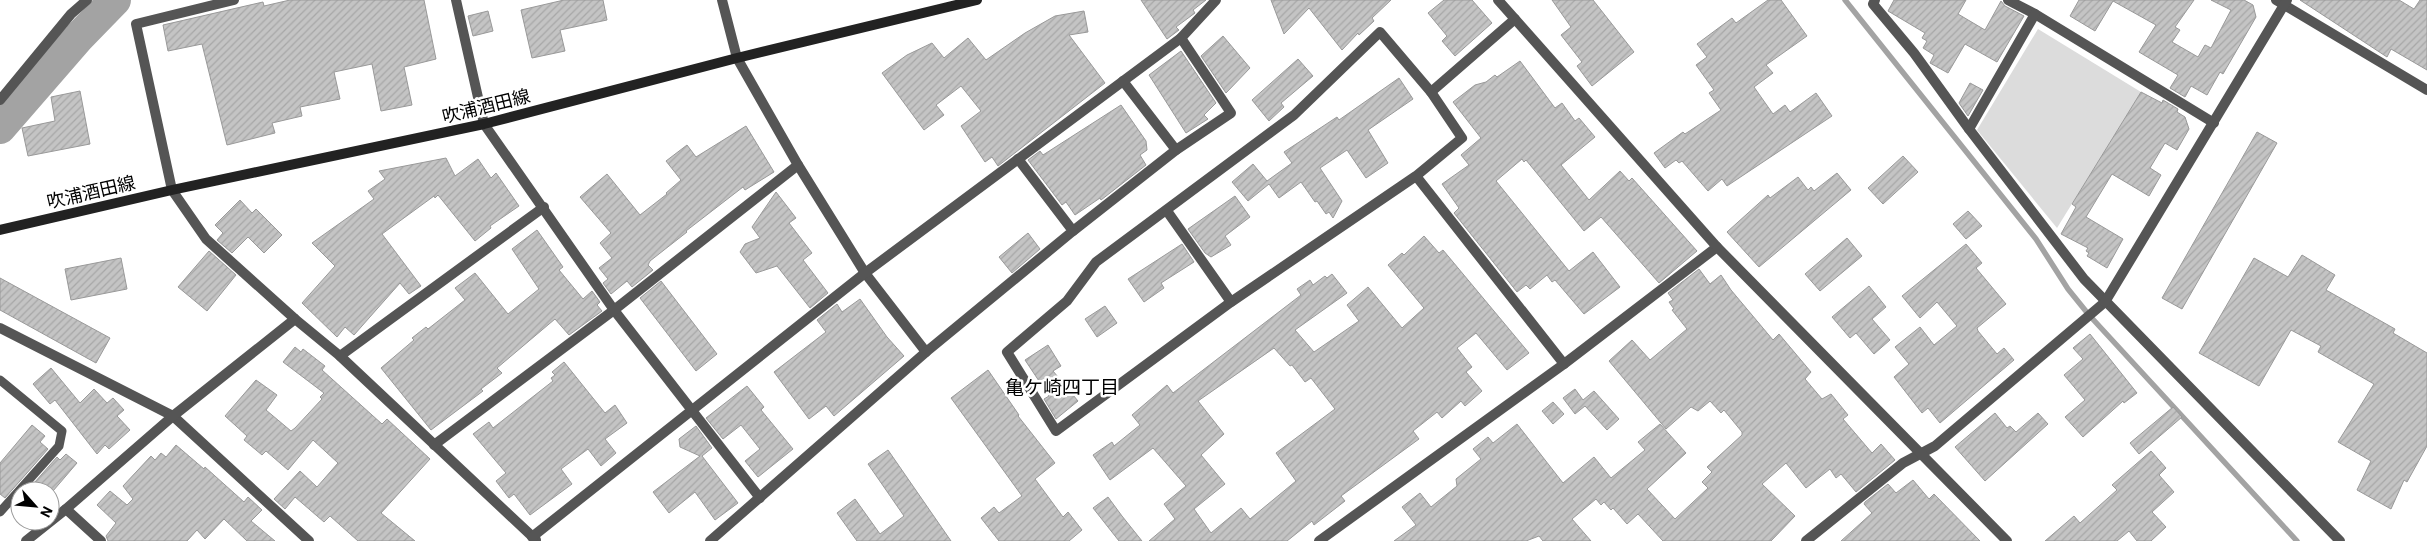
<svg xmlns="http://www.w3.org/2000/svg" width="2427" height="541" font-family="Roboto,'Noto Sans JP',sans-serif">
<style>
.park{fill:#dcdcdc}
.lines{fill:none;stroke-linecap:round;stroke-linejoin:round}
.stream{stroke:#a3a3a3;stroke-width:5.5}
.river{stroke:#a3a3a3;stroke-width:32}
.building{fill:url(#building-hatch);stroke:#999;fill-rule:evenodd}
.service{stroke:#555;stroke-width:9}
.minor{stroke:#555;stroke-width:10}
.tertiary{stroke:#555;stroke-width:10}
.secondary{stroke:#222;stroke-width:10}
.labels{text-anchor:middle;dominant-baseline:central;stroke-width:5;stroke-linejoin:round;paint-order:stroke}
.street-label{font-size:18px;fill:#000;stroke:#fff}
.neighbourhood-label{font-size:19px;fill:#000;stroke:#fff}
</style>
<defs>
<pattern id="building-hatch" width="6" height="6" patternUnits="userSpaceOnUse" patternTransform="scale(1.25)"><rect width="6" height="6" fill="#c4c4c4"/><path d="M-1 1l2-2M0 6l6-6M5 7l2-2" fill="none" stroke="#a7a7a7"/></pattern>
</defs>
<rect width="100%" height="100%" fill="#fff"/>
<polygon class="park" points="2038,29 2141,92 2057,228 1977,130"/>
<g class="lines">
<polyline class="stream" points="1845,0 2036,239 2068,289 2089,315 2297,541"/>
<polyline class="river" points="0,128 79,37 115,0"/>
</g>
<g class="building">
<polygon points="290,0 424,0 436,59 404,67 412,105 381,111 372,64 334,72 340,99 300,107 302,116 272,123 275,133 227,145 202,44 168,51 163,25 263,2 264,6"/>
<polygon points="564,0 603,0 607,20 560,30 565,51 532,58 521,10"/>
<polygon points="1141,0 1206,0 1193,10 1195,13 1176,27 1179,30 1167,39"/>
<polygon points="1271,0 1391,0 1372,18 1374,21 1359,35 1358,33 1342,50 1309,8 1284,34"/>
<polygon points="1444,0 1472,0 1492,23 1455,56 1442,41 1447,36 1428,13"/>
<polygon points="1552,0 1593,0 1634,52 1592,86 1577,66 1582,62 1561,35 1571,27"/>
<polygon points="1768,0 1781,0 1807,36 1766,65 1773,73 1754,87 1773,114 1785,105 1790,112 1816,93 1832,116 1727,186 1722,179 1708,191 1682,161 1679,163 1676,160 1665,168 1654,153 1683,132 1685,134 1721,110 1709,93 1714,90 1696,65 1707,57 1697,44 1732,18 1736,23"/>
<polygon points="1894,0 1966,0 1958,14 1985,30 2001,1 2005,6 2024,16 1997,62 1965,44 1948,73 1930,63 1934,55 1923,48 1927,41 1922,38 1925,33 1888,11"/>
<polygon points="2079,0 2194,0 2175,27 2180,30 2172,42 2198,57 2205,45 2211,48 2231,10 2211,0 2244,0 2253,5 2256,17 2223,74 2220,72 2207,95 2191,86 2185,97 2170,88 2178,75 2139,52 2156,25 2113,1 2095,31 2070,16"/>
<polygon points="2300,0 2399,0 2414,9 2420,0 2427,0 2427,70 2391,49 2387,57"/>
<polygon points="488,11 493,31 473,36 468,16"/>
<polygon points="1084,11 1088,32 1069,35 1105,83 998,166 992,157 985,162 961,126 981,111 961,86 936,105 944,115 924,130 882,73 907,55 932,43 944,58 968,38 986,60 1025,33 1055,16"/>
<polygon points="1223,36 1250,68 1226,93 1201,56"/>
<polygon points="1181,51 1216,103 1204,115 1208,119 1186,133 1149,75"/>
<polygon points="1298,59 1313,76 1281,103 1284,107 1269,121 1252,100"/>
<polygon points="1520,61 1555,108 1562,103 1575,121 1579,118 1595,137 1561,165 1589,200 1620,171 1629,181 1632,178 1697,251 1659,283 1601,217 1584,231 1526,160 1524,162 1522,159 1496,181 1569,271 1593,252 1620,287 1584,314 1555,280 1552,282 1547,275 1530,289 1526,285 1517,292 1454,213 1459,208 1442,184 1469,165 1461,155 1481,138 1453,102 1475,85 1486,82 1495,75 1497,77"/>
<polygon points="1399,78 1413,99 1368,130 1388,163 1366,178 1347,150 1320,168 1342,201 1333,218 1329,212 1326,214 1317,201 1315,202 1301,182 1279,198 1269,184 1248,201 1232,182 1253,164 1267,181 1292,163 1284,152 1337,117 1339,120"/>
<polygon points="1970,83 1983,90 1968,116 1959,103"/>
<polygon points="80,91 90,144 28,156 22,128 55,121 51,97"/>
<polygon points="2141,92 2162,103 2163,100 2178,109 2177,112 2185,117 2189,129 2177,150 2165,143 2150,168 2161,175 2149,196 2112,174 2086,217 2123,239 2107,268 2087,256 2089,253 2086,251 2088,248 2061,234 2076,207 2072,204"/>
<polygon points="1121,105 1146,141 1147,150 1140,155 1146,165 1101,200 1100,198 1075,215 1066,202 1062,205 1028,160 1040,151 1043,155"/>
<polygon points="746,126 774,172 745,190 743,187 686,231 687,232 650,261 648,265 653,270 632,287 627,281 611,294 603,283 608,279 599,268 612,258 600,243 611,233 580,197 607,174 640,215 667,194 666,193 681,180 666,161 687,145 696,157"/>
<polygon points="2257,132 2277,143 2182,309 2162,298"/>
<polygon points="1903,156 1918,172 1883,204 1868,188"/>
<polygon points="446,158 455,176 478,159 491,178 496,173 519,206 490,226 491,228 475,241 438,195 435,198 434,196 382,234 421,286 409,294 400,283 354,335 345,327 337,337 302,303 335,266 312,243 374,199 368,191 385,179 379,171"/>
<polygon points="1837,173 1851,190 1759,267 1727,232 1768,195 1770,198 1798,177 1808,190 1811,187 1814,191"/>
<polygon points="776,192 796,218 789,223 812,253 803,260 828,293 810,308 777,266 756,273 740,252 745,244 760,238 752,227"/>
<polygon points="1235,196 1250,217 1225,236 1231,245 1211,257 1205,253 1188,229"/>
<polygon points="240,200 252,213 256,209 282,235 264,253 248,237 232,253 217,240 223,233 215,225"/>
<polygon points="1968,211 1982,226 1966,239 1953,224"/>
<polygon points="537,230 563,267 559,270 583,299 592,291 600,302 597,305 602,311 569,335 555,319 497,368 502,373 481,389 483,391 431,430 381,368 414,340 412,338 426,327 428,329 465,300 455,288 475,273 508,314 539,289 512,249"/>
<polygon points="1028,233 1040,249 1012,273 999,257"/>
<path d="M 1424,236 L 1439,253 L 1443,250 L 1529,353 L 1507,370 L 1476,333 L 1457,348 L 1472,367 L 1466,372 L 1482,391 L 1465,406 L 1461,401 L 1442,418 L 1437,412 L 1413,431 L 1419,439 L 1341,496 L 1345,501 L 1314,525 L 1312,521 L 1287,541 L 1149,541 L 1175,519 L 1164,504 L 1186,486 L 1153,448 L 1110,480 L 1093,455 L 1112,442 L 1114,446 L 1140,425 L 1132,415 L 1167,385 L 1173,393 L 1301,295 L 1297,289 L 1310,280 L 1313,285 L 1325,276 L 1327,278 L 1332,274 L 1347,293 L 1295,330 L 1314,352 L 1359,321 L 1347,305 L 1368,287 L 1402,328 L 1424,308 L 1388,265 L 1402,253 L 1404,255 ZM 1274,348 L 1290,366 L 1292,365 L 1305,382 L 1311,378 L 1335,409 L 1276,453 L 1296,481 L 1250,519 L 1241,508 L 1211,533 L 1194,509 L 1225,484 L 1201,455 L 1224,434 L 1198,401 Z"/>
<polygon points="1847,238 1862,256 1820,291 1805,274"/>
<polygon points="1182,244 1194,262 1161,283 1164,288 1144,302 1128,279"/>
<polygon points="1966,244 1982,263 1976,268 2006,304 1977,328 1978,331 1997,354 2004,348 2014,360 1940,423 1928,408 1922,413 1894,377 1909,364 1895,347 1920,327 1934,345 1957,326 1937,302 1920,318 1902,296"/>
<polygon points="209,251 236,275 207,311 178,287"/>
<polygon points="2302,255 2335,275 2326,290 2395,329 2393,333 2427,353 2427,446 2407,482 2404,480 2391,509 2357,490 2371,461 2338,442 2374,384 2318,352 2321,346 2291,330 2259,386 2199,353 2254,258 2288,277"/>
<polygon points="121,258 127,289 71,300 65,269"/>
<polygon points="1699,269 1710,284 1721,275 1731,290 1773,340 1779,334 1811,372 1805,379 1822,399 1831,394 1848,415 1843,419 1872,453 1881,444 1895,460 1856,492 1841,474 1836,478 1830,469 1806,488 1786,463 1762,484 1795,516 1771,541 1663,541 1638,514 1627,524 1613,508 1611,510 1604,502 1601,505 1596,499 1572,519 1591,541 1543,541 1539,536 1526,541 1394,541 1416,525 1402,507 1420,493 1431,507 1457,486 1456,479 1481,459 1473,449 1488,437 1493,443 1517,424 1563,483 1594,457 1611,478 1645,450 1638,442 1660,424 1686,453 1647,489 1675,519 1708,488 1702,482 1712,472 1707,467 1742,435 1742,432 1724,410 1721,413 1710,401 1698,411 1691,407 1666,429 1609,361 1632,340 1650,360 1687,329 1672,310 1674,309 1669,302 1673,300 1668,293"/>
<polygon points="0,278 110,338 96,363 0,310"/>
<polygon points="661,281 717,354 696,371 640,298"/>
<polygon points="1869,286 1886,307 1872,319 1890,340 1874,354 1856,333 1850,338 1832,317"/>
<polygon points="860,299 887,337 904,356 834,416 826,406 809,419 774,372 826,332 817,320 837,304 842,312"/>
<polygon points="1105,306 1117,323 1097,337 1085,319"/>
<polygon points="2090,334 2137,393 2124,403 2123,401 2083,437 2065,417 2085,400 2064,375 2083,359 2073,348"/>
<polygon points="1048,345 1061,366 1053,371 1078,401 1056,419 1044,399 1049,396 1025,360"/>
<polygon points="295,347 301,352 303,349 325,366 322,370 382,424 387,419 430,459 381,513 415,541 358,541 330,516 324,522 295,497 285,509 274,499 300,471 317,487 338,463 313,440 288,470 266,451 262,455 244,440 247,436 225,416 256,380 277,395 266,410 291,431 295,428 322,399 320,397 324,393 283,362"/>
<polygon points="564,362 605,413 615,405 627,423 605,439 616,453 601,466 588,449 561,469 572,484 530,515 514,494 509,498 496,481 506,473 473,434 489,422 493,428 553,381 551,378 555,375 552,372"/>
<polygon points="51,368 80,403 94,389 107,403 113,398 124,410 117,416 130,430 109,449 105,445 97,454 55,400 50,404 33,384"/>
<polygon points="988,370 1019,415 1018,416 1055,463 1035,479 1063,517 1068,512 1082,530 1069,541 999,541 981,518 994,507 999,513 1022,496 951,398"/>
<polygon points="747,386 764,407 761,410 793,449 758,477 745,461 760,449 741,425 723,439 706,418"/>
<polygon points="1575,389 1583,400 1594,391 1619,419 1607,430 1585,406 1575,414 1563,398"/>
<polygon points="1553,402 1564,414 1553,424 1542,411"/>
<polygon points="2173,407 2182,417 2139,454 2130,443"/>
<polygon points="1995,413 2007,428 2010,426 2016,432 2038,413 2048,424 1985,481 1955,447"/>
<polygon points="32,425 45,436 40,442 48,449 5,498 0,494 0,463"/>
<polygon points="696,426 712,448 702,456 738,503 715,520 695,492 669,513 653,492 700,456 680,447 679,439"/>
<polygon points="176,445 204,469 205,467 244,502 248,497 262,510 251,521 275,541 247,541 224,519 205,539 197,530 187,541 108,541 106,536 116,523 97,505 110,491 127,505 133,499 123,486 151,456 155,460 161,453 166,457"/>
<polygon points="888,450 951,541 857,541 837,513 855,499 880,534 904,516 868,464"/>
<polygon points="2151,451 2166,468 2159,475 2174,492 2152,512 2166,527 2151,541 2137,541 2129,531 2117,541 2045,541 2074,516 2080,523 2117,490 2112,485"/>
<polygon points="66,454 77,463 53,491 27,491 57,457 60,460"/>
<polygon points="1913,480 1929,499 1934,494 1980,541 1841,541 1872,513 1864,504 1865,502 1888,484 1896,493"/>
<polygon points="1108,497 1122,516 1142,541 1119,541 1093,508"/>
</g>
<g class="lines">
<polyline class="service" points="0,380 62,431 59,446 0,512"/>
<g class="minor">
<polyline points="234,0 136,24 172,190 206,239 295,319 340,356 536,540"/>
<polyline points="456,0 484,124 614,310 760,498"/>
<polyline points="722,0 737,58 798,165 865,273 926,352"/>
<polyline points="1875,0 1873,4 1914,53 1969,129 2084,279 2340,541"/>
<polyline points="2008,0 2035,14 2214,123"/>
<polyline points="2276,0 2427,90"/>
<polyline points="1123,81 1176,150"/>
<polyline points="1431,92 1515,19"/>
<polyline points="0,100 71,14 87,0"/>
<polyline points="1969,129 2035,14"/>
<polyline points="1416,176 1231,302 1056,431 1007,352 1067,301 1096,262 1294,115 1380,32 1431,92 1462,138 1416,176 1564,364"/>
<polyline points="1167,211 1231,302"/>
<polyline points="1073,231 1176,150 1231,113 1181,38"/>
<polyline points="0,328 173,416 309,541"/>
<polyline points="340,356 544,207"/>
<polyline points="434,445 614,310 798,165"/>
<polyline points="66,509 101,541"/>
<polyline points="532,537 865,273 1181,38 1216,0"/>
<polyline points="26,541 66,509 173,416 295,319"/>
<polyline points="710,541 926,352 1073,231 1018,159"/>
<polyline points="1319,541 1564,364 1717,247"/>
<polyline points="1806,541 1903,463 1935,446 2105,302"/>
</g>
<g class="tertiary">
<polyline points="1498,0 1717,247 2007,541"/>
<polyline points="2105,302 2287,0"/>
</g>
<polyline class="secondary" points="0,230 172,190 484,124 737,58 977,0"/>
</g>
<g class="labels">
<g class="street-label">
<text transform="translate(486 106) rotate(-14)">吹浦酒田線</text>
<text transform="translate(91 192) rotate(-13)">吹浦酒田線</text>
</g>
<g class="neighbourhood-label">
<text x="1062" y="387">亀ケ崎四丁目</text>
</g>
</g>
<g transform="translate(35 506) rotate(117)"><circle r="24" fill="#ffffff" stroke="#999999"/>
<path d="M0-4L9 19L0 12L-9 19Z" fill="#000000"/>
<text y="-8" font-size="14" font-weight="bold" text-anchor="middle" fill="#000000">N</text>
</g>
</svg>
